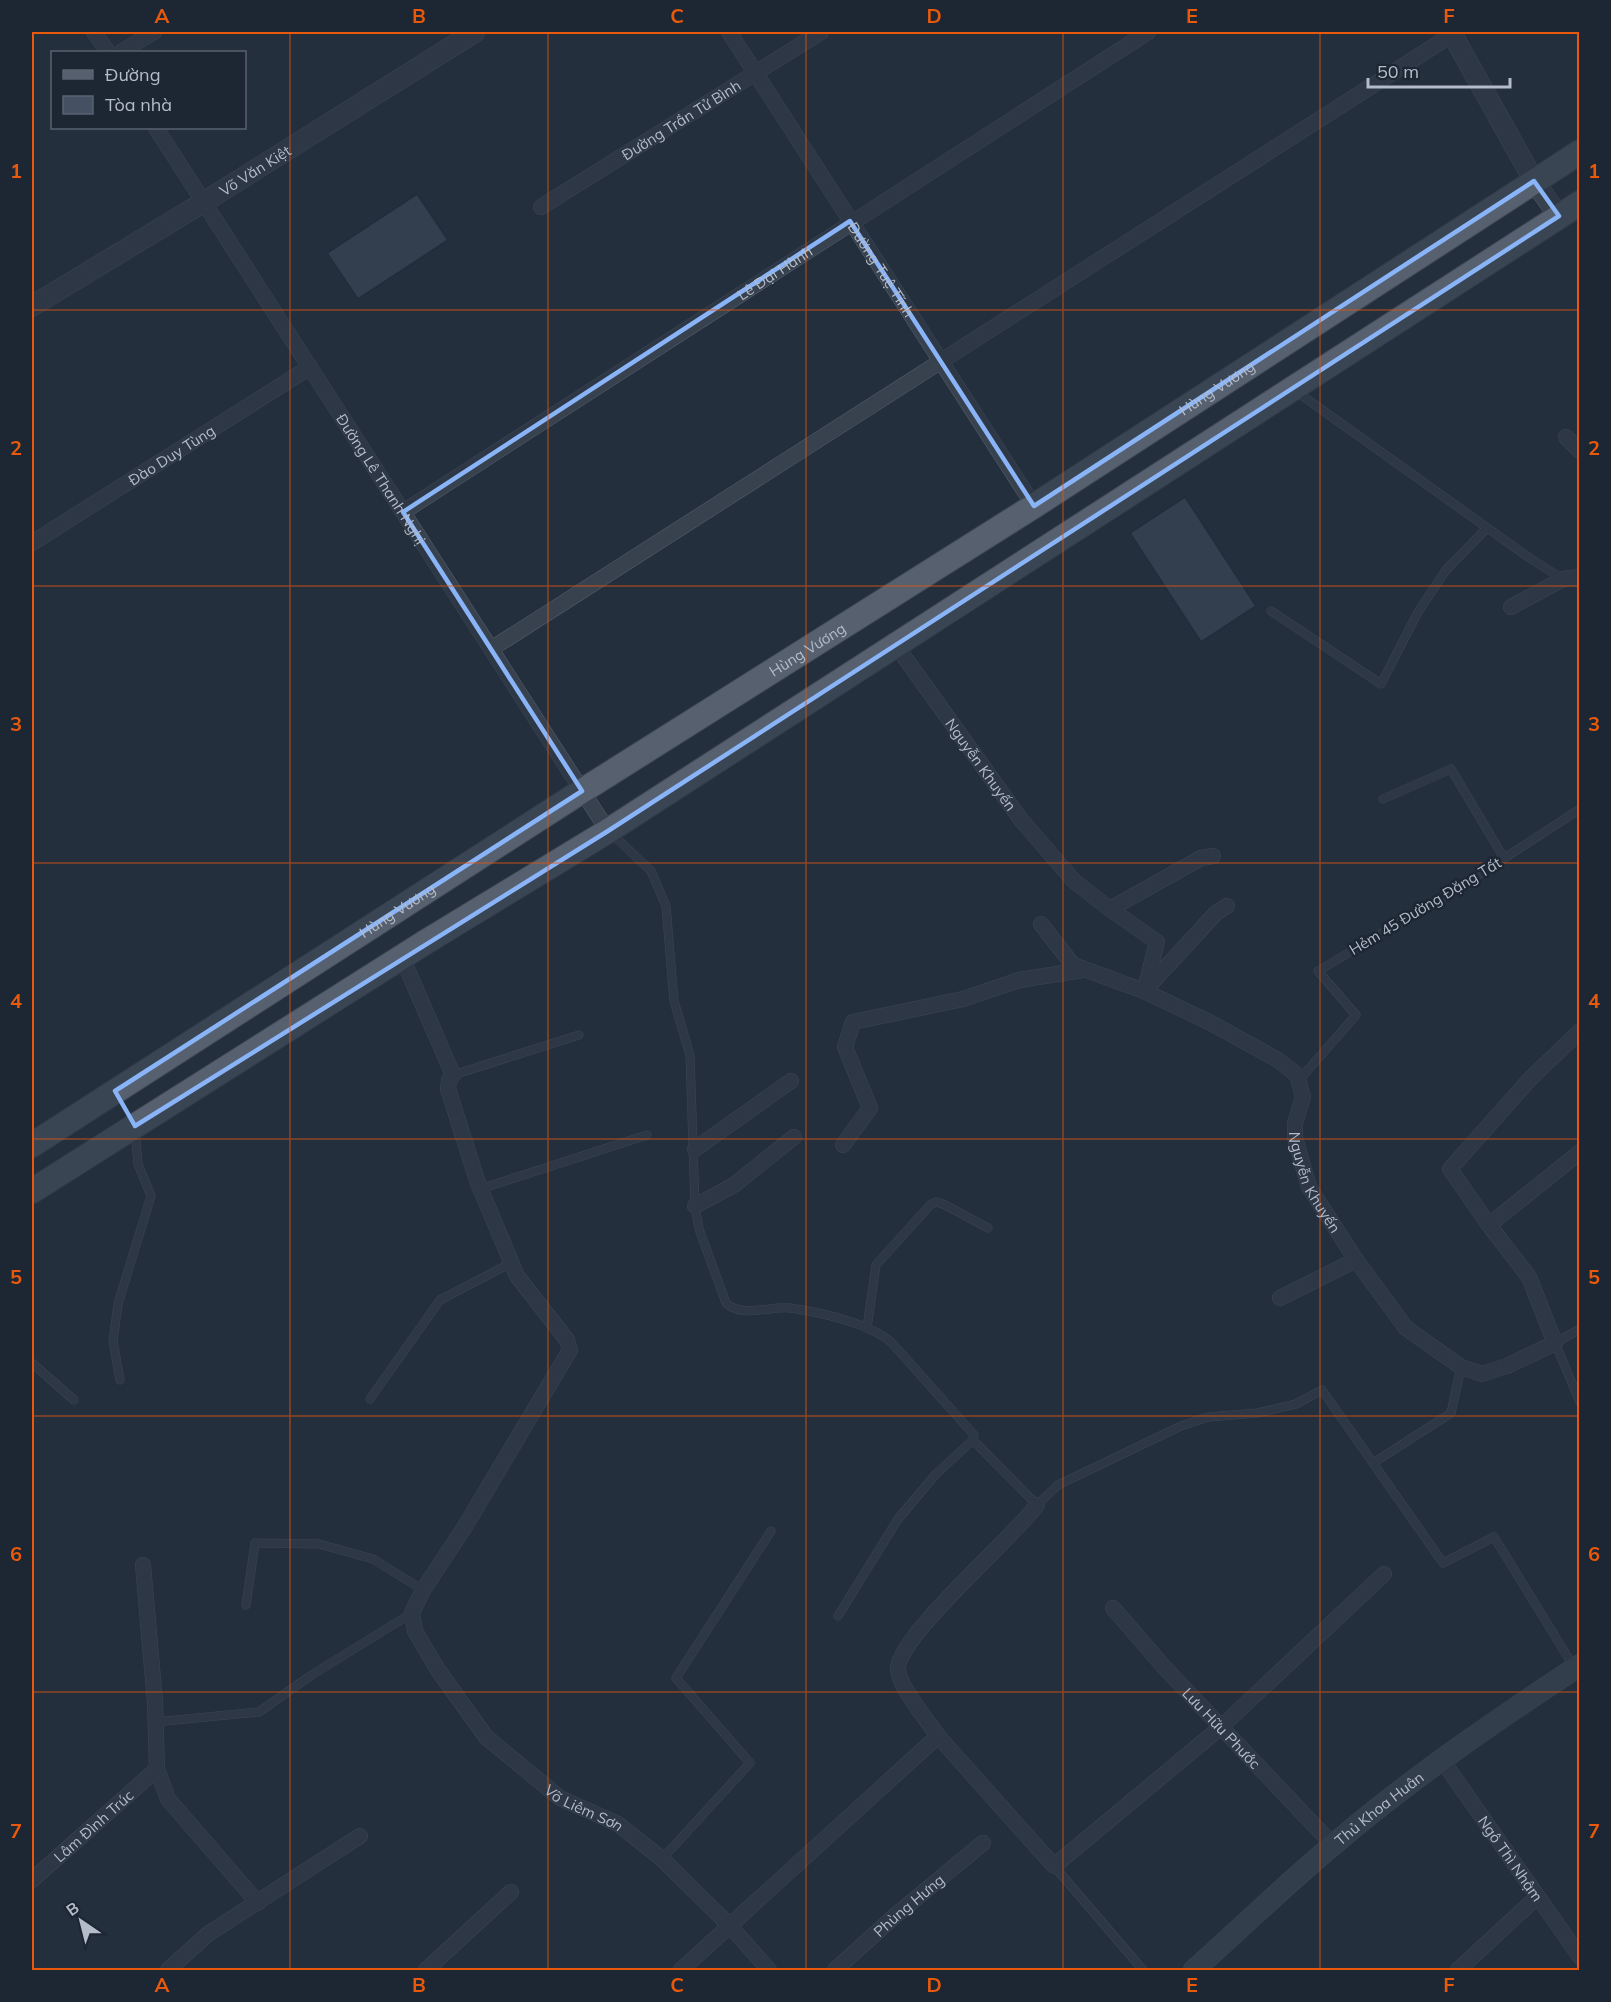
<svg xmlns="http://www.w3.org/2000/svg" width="1611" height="2002" font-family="Mulish,sans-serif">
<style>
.building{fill:#455162;stroke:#1f2835;stroke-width:1.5}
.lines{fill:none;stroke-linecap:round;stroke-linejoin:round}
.service-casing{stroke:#565f6c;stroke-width:9}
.minor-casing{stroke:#565f6c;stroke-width:16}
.tertiary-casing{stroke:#565f6c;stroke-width:21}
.secondary-casing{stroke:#565f6c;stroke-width:22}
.primary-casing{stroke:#414a57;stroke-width:26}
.service{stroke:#38414e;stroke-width:8}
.minor{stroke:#38414e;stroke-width:15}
.tertiary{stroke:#38414e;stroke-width:20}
.secondary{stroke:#465061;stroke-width:21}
.primary{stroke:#56606e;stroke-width:24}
.marked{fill:none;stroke:#8ab4f8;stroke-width:4.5;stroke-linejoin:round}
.grid{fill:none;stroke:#e8590c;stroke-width:1.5;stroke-opacity:0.55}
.labels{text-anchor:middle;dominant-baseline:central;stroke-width:5;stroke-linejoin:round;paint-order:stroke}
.street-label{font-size:15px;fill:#b4bcc9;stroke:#1d2633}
.neatline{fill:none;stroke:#e8590c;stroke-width:2}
.grid-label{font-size:20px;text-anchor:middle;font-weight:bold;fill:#e8590c}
</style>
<rect width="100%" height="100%" fill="#242f3e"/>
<g class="building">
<polygon points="417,194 448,240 358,299 327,253"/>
<polygon points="1185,497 1256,606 1201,642 1130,533"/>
</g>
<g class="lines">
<defs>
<g id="service">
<polyline points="1297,392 1531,559 1563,579"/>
<polyline points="1271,611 1381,684 1418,612 1446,570 1487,528"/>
<polyline points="1383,799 1451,769 1504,858"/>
<path d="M 610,832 L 651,871 L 666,906 L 674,1001 L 690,1055 L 695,1206 L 699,1229 L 726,1303 C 741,1318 770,1306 790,1308 C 819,1312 870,1323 892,1343 L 974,1435 L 973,1440 L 936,1474 L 898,1519 L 838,1616"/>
<polyline points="453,1075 579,1035"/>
<polyline points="1300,1079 1356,1015 1318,971 1466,883 1580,809"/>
<polyline points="480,1189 647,1135"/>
<polyline points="867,1328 876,1265 931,1204 937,1202 945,1205 988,1228"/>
<polyline points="1580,1329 1555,1343 1580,1402"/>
<polyline points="32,1363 74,1400"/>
<polyline points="120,1380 113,1341 118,1304 151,1196 138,1164 135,1130"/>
<polyline points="370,1399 440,1300 511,1263"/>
<polyline points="973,1440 1037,1505 1058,1485 1181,1426 1208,1417 1257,1413 1296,1404 1322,1390 1443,1563 1494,1537 1574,1667"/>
<polyline points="1373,1463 1451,1413 1461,1367"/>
<polyline points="246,1605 255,1543 319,1544 373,1559 423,1590"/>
<polyline points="155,1722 259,1712 310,1676 412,1613"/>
<polyline points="662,1859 750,1763 676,1678 771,1531"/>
<polyline points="1054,1866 1143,1970"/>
</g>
<g id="minor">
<polyline points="94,32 108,52"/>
<path id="s1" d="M 729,32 L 1034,506"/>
<polyline points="121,52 154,32"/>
<path id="s2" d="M 156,128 L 608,831"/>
<path id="s3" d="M 541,207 L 821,32"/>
<polyline points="1566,437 1580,451"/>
<path id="s4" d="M 403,512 L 1148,32"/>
<path id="s5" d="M 32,543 L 310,367"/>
<polyline points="1511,607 1563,579 1580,577"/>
<path id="s6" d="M 895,644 L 1022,821 L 1074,881 L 1110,909 L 1201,858 L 1213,856"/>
<polyline points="491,649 1453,34"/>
<polyline points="1110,909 1157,942 1145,989"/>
<path id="s7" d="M 1041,924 L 1073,965 L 1144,991 L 1211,1023 L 1278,1060 L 1297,1075 L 1303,1097 L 1295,1123 L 1295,1138 L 1309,1187 L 1356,1260 L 1406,1328 L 1461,1367 L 1482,1374 L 1507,1366 L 1555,1343 L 1529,1277 L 1489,1225 L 1580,1152"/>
<path id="s8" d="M 402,957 L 453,1075 L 449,1080 L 448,1089 L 478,1183 L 517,1276 L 567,1340 L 570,1350 L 464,1528 L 423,1590 L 412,1613 L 415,1631 L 438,1670 L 486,1737 L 560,1798 L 618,1824 L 662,1859 L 731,1927 L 769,1970"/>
<polyline points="1144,991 1216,913 1227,906"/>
<polyline points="843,1145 870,1108 845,1047 853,1022 963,999 1019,980 1083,970"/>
<polyline points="695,1149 791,1081"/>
<polyline points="695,1206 734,1185 794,1137"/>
<polyline points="1489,1225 1450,1169 1529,1080 1580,1031"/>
<polyline points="1280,1298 1356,1260"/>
<polyline points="143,1565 155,1702 157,1769 168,1799 258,1903"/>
<path id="s9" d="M 1113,1608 L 1165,1668 L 1333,1845"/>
<polyline points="938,1736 1054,1866 1221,1727 1384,1574"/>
<path id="s10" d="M 1442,1760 L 1580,1957"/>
<path id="s11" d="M 32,1880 L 157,1769"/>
<polyline points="168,1970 208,1934 360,1836"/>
<polyline points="426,1970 511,1892"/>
<path d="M 681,1970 L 938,1736 C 928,1721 898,1686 898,1669 C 897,1637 1012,1539 1037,1505"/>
<path id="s12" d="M 835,1970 L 897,1914 L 983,1843"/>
<polyline points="1458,1970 1537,1897"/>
</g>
<g id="tertiary">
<polyline points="1451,32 1534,181 1559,216"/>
<path id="s13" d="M 32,306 L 204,202 L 475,32"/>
</g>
<g id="secondary">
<path id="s14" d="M 1194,1970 C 1240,1929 1285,1885 1333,1845 C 1410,1779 1495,1721 1580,1665"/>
</g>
<g id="primary">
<path id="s15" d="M 32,1145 L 582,791 L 1034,506 L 1580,152"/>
<polyline points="32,1191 424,943 608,831 1580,203"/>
</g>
</defs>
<use href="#service" class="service-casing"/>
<use href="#minor" class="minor-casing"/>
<use href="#tertiary" class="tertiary-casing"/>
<use href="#secondary" class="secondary-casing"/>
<use href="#primary" class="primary-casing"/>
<use href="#service" class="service"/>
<use href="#minor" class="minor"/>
<use href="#tertiary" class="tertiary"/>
<use href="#secondary" class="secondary"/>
<use href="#primary" class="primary"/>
</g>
<path d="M0 0H1611V2002H0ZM 1534,181 L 1559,216 L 608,831 L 135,1126 L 115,1091 L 582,791 L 403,512 L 850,221 L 1034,506 Z" fill="#242f3e" fill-opacity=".55" fill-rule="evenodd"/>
<path class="marked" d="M 1534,181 L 1559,216 L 608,831 L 135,1126 L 115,1091 L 582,791 L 403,512 L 850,221 L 1034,506 Z"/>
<path class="grid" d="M 290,32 L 290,1970M 548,32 L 548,1970M 806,32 L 806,1970M 1063,32 L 1063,1970M 1320,32 L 1320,1970M 32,310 L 1580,310M 32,586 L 1580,586M 32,863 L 1580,863M 32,1139 L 1580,1139M 32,1416 L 1580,1416M 32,1692 L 1580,1692"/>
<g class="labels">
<g class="street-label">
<text stroke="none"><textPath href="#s3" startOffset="165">Đường Trần Tử Bình</textPath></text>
<text stroke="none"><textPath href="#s13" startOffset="261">Võ Văn Kiệt</textPath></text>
<text stroke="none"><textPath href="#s1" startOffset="282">Đường Tuệ Tĩnh</textPath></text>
<text stroke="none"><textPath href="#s4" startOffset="442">Lê Đại Hành</textPath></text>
<text stroke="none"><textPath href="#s15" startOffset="1406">Hùng Vương</textPath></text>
<text stroke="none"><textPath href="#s5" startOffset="165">Đào Duy Tùng</textPath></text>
<text stroke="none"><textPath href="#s2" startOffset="417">Đường Lê Thanh Nghị</textPath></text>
<text stroke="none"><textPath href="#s15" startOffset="920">Hùng Vương</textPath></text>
<text stroke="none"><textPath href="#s6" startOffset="148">Nguyễn Khuyến</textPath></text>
<text transform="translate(1425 906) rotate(-31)">Hẻm 45 Đường Đặng Tất</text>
<text stroke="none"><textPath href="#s15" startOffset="434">Hùng Vương</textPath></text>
<text stroke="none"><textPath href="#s7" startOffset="416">Nguyễn Khuyến</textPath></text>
<text stroke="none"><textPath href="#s9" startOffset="162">Lưu Hữu Phước</textPath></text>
<text stroke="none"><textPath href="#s8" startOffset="1010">Võ Liêm Sơn</textPath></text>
<text stroke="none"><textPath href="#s14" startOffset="246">Thủ Khoa Huân</textPath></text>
<text stroke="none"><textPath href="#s11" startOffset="82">Lâm Đình Trúc</textPath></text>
<text stroke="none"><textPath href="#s10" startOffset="120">Ngô Thì Nhậm</textPath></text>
<text stroke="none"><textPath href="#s12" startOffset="98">Phùng Hưng</textPath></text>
</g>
</g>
<rect width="1611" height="2002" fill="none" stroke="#1d2633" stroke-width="66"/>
<rect x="51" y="51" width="195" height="78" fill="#1d2633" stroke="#59626f" stroke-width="1.5"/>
<rect x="63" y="70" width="30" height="9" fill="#56606e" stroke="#59626f" stroke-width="1.5"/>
<text x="105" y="81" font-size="18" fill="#b4bcc9">Đường</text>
<rect x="63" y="96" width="30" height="18" fill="#455162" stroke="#59626f" stroke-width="1.5"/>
<text x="105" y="111" font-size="18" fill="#b4bcc9">Tòa nhà</text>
<g transform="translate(81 1921) rotate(325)" stroke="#1d2633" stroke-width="4.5" paint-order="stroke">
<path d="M0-4.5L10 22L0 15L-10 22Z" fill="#b4bcc9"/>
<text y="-9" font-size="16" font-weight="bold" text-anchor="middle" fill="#b4bcc9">B</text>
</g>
<path d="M1368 78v9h142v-9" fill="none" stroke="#b4bcc9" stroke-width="3"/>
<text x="1377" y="78" font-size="18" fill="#b4bcc9" stroke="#1d2633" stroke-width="4.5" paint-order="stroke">50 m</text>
<rect x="33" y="33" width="1545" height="1936" class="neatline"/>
<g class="grid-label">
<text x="162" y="23">A</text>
<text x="419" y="23">B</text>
<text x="677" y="23">C</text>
<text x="934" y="23">D</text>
<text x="1192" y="23">E</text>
<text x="1449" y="23">F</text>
<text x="16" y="178">1</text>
<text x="1594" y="178">1</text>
<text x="16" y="455">2</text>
<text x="1594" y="455">2</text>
<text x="16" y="731">3</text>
<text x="1594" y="731">3</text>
<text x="16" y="1008">4</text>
<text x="1594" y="1008">4</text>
<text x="16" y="1284">5</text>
<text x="1594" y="1284">5</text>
<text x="16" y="1561">6</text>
<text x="1594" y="1561">6</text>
<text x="16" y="1838">7</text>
<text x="1594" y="1838">7</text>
<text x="162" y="1992">A</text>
<text x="419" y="1992">B</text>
<text x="677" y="1992">C</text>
<text x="934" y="1992">D</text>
<text x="1192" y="1992">E</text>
<text x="1449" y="1992">F</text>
</g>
</svg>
